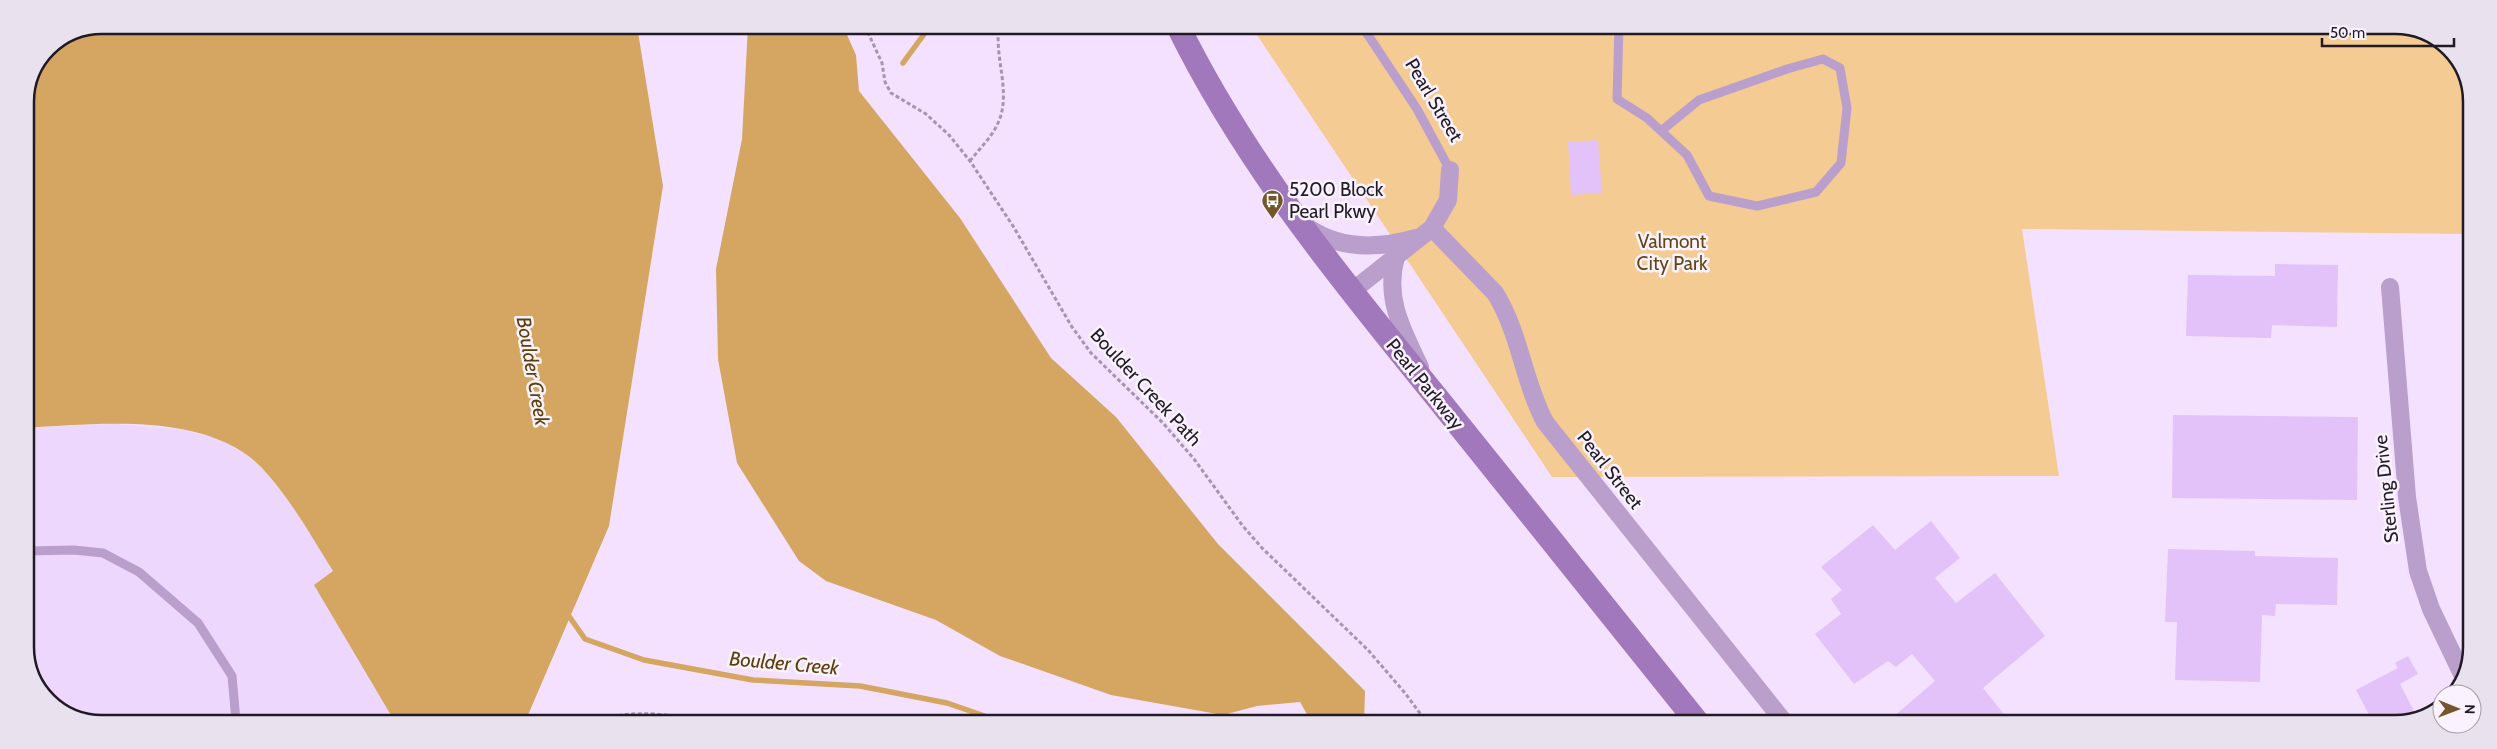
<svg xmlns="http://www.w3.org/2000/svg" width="2497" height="749" font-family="Cabin,sans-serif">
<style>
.built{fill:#edd7fc}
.green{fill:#f4cb92}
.forest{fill:#d5a562}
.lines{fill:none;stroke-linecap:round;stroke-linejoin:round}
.stream{stroke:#d5a562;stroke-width:5.5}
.building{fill:#e3c2f9}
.path{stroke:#a496ad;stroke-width:3;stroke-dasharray:4 2.5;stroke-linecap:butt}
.lane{stroke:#ba9ecc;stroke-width:9}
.street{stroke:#ba9ecc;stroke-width:18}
.secondary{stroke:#a278bd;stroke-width:24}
.labels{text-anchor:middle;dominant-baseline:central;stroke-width:5;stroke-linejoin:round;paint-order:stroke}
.street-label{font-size:19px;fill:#201a25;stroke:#faf3ff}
.poi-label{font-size:19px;fill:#201a25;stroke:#faf3ff;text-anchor:start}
.park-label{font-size:19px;fill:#654410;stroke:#faf3ff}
.water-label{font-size:20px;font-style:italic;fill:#5f3f08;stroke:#faf3ff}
.rim{fill:none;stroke:#201a25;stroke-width:2.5}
</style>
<rect width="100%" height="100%" fill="#f3e1ff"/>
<polygon class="built" points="114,424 185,430 218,439 244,453 261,467 282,492 334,571 315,585 395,722 82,721 44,698 25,652 25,428"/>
<polygon class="green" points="1251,26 2415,28 2453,51 2472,97 2471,234 2022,229 2059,476 1552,477"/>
<g class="forest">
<path d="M 102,25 L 637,26 L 663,186 L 609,526 L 525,722 L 395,722 L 314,585 L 333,571 C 311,536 290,498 262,468 C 207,411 97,424 25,428 L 25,102 L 48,47 Z"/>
<polygon points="748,26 843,26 856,55 859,91 960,218 1051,358 1116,417 1218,544 1365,691 1364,723 1312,723 1300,702 1257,706 1223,715 1111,695 1000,656 936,620 826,581 799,561 737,463 718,359 716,269 742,139"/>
</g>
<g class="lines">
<g class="stream">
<polyline points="192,25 198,55 231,94 257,96 255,55 405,25 438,69 402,149 452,196 497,266 559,602 585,639 644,660 753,680 860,686 947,703 1002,722"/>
<polyline points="903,63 930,26"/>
</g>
</g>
<g class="building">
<polygon points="1598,140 1602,193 1571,195 1568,142"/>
<polygon points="2275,264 2338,265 2337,327 2272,325 2271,338 2186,336 2188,275 2275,276"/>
<polygon points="2173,415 2358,417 2357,500 2172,498"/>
<polygon points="1931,521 1960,558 1935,578 1956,603 1995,573 2045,636 1983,688 2012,724 1886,723 1935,681 1912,654 1896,667 1888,661 1854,684 1815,634 1841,614 1831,599 1842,590 1821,567 1873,525 1895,550"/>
<polygon points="2168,549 2255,551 2255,556 2338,558 2337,605 2276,604 2275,616 2262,615 2260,682 2175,680 2177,622 2165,622"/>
<polygon points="2408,656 2418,674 2400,684 2417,717 2395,724 2374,724 2356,690 2398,668 2395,663"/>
</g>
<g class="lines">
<g class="path">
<polyline points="865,26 882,63 885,82 891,93 926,114 949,135 970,161 1013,226 1072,327 1091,353 1163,423 1194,459 1242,525 1262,548 1368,650 1405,693 1427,723"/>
<path d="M 970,161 C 979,149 992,137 998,123 C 1012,93 994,58 999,26"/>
<polyline points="693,719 715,722"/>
<path d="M 607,722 C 612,720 617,716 622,715 C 640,712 679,714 696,722"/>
</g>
<g class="lane">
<polyline points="1362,26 1417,109 1450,170"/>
<polyline points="1619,27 1617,99 1647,118 1687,155 1709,196 1757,206 1816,192 1841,163 1847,108 1840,68 1823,59 1787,69 1699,100 1661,131"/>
<polyline points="25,551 74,550 103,553 139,572 198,623 232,676 236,721"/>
</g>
<g class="street">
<path d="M 1307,227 C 1340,250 1378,249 1416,238"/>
<path d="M 1432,228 L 1495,293 C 1520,333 1523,380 1545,422 L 1785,723"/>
<path d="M 1396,257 C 1384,298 1403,331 1420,367"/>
<polyline points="2390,287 2407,497 2418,571 2431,609 2463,676"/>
<polyline points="1351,292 1432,228 1448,200 1450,170"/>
</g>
<path class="secondary" d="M 1178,26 C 1245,163 1343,282 1438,399 C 1525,507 1611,615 1698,723"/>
</g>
<defs>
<symbol id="bus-pin" viewBox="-11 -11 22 30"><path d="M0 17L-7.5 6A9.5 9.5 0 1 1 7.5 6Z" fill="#74562a" stroke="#faf3ff"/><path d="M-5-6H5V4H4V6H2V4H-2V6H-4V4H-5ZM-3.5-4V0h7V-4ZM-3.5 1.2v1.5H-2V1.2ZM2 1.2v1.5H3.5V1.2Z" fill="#fff"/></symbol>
</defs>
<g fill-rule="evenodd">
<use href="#bus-pin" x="1260" y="188" width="25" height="34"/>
</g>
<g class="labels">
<g class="street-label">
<text transform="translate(1434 100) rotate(59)">Pearl Street</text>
<text transform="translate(1425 384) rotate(51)">Pearl Parkway</text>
<text transform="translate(1146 387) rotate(47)">Boulder Creek Path</text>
<text transform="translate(1610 470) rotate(52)">Pearl Street</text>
<text transform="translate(2386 489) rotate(-96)">Sterling Drive</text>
</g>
<g class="poi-label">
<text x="1289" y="189">5200 Block<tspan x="1289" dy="22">Pearl Pkwy</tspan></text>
</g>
<g class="park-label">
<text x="1672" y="241">Valmont<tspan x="1672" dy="22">City Park</tspan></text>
</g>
<g class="water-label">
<text transform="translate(533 371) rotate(80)">Boulder Creek</text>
<text transform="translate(784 663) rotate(5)">Boulder Creek</text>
</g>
</g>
<path d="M0 0H2497V749H0ZM102 34H2395A68 68 0 0 1 2463 102V647A68 68 0 0 1 2395 715H102A68 68 0 0 1 34 647V102A68 68 0 0 1 102 34Z" fill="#e9e2ee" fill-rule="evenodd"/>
<path class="rim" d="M102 34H2395A68 68 0 0 1 2463 102V647A68 68 0 0 1 2395 715H102A68 68 0 0 1 34 647V102A68 68 0 0 1 102 34Z"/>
<g transform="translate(2457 709) rotate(91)"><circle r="24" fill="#faf3ff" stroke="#a39ca8"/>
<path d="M0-4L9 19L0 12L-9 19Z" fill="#74562a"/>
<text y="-8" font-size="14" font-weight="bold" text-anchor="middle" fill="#201a25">N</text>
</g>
<path d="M2322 38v8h132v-8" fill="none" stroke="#201a25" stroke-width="2.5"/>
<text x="2330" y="38" font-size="15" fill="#201a25" stroke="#faf3ff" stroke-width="4" paint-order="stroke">50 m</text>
</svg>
